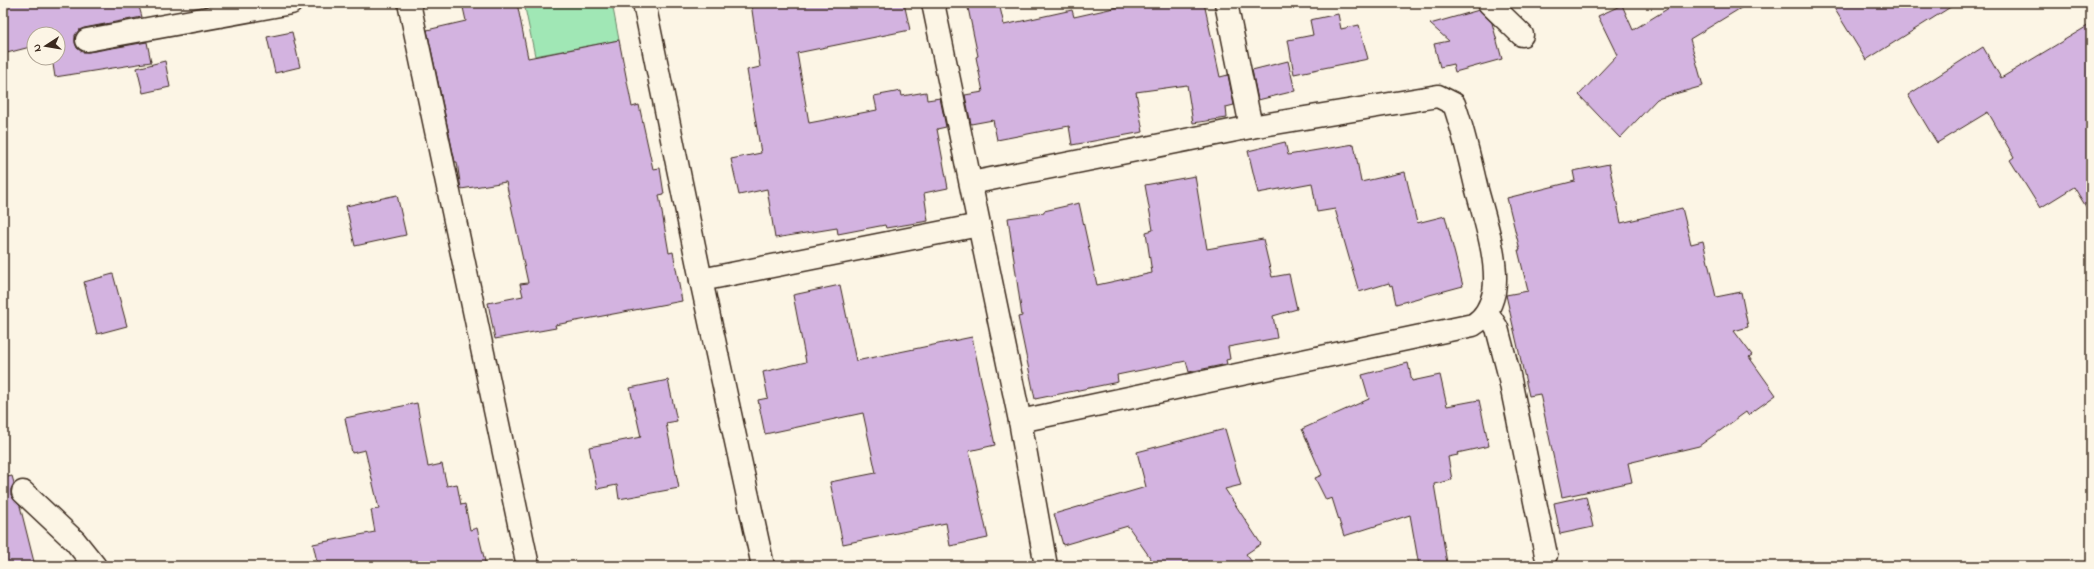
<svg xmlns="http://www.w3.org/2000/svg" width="2094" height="569" font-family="'Indie Flower',sans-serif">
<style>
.green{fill:#a0e7b5;stroke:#6e886a}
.building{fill:#d3b3e0;stroke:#3b2a1e}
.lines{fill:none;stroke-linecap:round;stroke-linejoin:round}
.street-casing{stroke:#3b2a1e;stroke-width:25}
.street{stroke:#fcf5e5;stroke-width:22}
</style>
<rect width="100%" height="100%" fill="#fcf5e5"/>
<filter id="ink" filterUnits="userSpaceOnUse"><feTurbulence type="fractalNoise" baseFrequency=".025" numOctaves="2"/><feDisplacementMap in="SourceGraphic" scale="8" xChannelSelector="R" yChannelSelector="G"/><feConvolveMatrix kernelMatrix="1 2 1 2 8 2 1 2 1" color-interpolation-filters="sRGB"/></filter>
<g filter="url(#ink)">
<polygon class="green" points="524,3 612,3 619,40 535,56"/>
<g class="building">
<polygon points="3,3 138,3 142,17 84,28 79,30 75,35 75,43 77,48 82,52 89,52 147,42 151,62 55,77 52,58 58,58 58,34 34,34 34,46 3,54"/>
<polygon points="462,3 517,3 528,58 619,40 632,107 639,105 653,169 660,168 664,194 659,195 669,253 673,252 682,301 555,325 556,328 495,339 488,303 523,296 520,284 528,283 506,182 461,189 457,162 455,162 427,30 466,21"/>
<polygon points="751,3 904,3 910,30 797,53 809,123 877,110 874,96 901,91 902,96 926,92 927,100 940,98 946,127 937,129 948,188 924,193 928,221 886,228 885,225 838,234 837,228 775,238 767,189 739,195 731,159 761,153 747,70 760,67"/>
<polygon points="967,3 999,3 1004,25 1072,10 1074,17 1136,3 1204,3 1220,77 1228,75 1234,105 1226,107 1227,118 1193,123 1187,85 1136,92 1143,132 1072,145 1069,126 997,140 993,120 971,124 965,95 983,92 976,57 978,56"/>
<polygon points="1677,3 1749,3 1690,39 1703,86 1657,99 1620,138 1579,95 1617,55 1598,16 1622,5 1633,30"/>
<polygon points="1831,3 1957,3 1866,60"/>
<polygon points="1479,10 1492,23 1502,59 1455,72 1453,64 1440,67 1434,44 1449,41 1430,24"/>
<polygon points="1338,14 1341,29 1359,25 1368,59 1294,74 1288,40 1313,35 1310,20"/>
<polygon points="2091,24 2091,215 2074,187 2040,208 2010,160 2014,157 1988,112 1937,143 1908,95 1983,47 2001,78"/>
<polygon points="292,32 300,67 275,73 267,37"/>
<polygon points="165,61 170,87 143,93 137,68"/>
<polygon points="1288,61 1295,91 1258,100 1252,70"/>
<polygon points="1285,142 1288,155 1354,144 1361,182 1405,172 1417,223 1445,216 1463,286 1396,304 1392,285 1390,286 1389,283 1359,292 1335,209 1317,212 1312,183 1258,193 1248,151"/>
<polygon points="1609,164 1621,223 1682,208 1691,244 1703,241 1716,297 1741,292 1748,327 1734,331 1752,355 1749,357 1776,395 1748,415 1746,412 1699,446 1628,463 1632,482 1562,497 1540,394 1529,396 1506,295 1528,291 1518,250 1520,250 1507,198 1575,181 1573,171"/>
<polygon points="1195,176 1207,249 1263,239 1272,277 1289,274 1297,309 1273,316 1277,338 1228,347 1230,359 1226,360 1227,364 1189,372 1186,361 1117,375 1118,382 1035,399 1018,317 1022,316 1008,218 1044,213 1044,211 1079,203 1097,285 1152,273 1146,232 1153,230 1145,185"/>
<polygon points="397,195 406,235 355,246 346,206"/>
<polygon points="113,274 127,326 97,334 84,282"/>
<polygon points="840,285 856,361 972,337 995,445 969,451 988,538 950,546 946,523 843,544 830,482 876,473 863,413 765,434 758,400 768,398 763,372 806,362 793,295"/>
<polygon points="1408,363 1412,381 1440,375 1447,406 1479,400 1489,446 1457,453 1458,455 1448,457 1452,480 1434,484 1447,563 1430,566 1419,566 1410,515 1344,536 1332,498 1326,500 1315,478 1322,475 1302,429 1369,399 1362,375"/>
<polygon points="668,380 677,421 666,423 679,488 619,499 617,485 597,489 589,447 641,437 630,388"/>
<polygon points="417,403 428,467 442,464 447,486 457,484 461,505 465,504 470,530 477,528 486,566 318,566 313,544 375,532 371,510 379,509 365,450 352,453 345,418"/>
<polygon points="1225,429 1241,485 1225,489 1261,544 1246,554 1255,566 1156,566 1128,526 1063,545 1054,514 1146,487 1137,452"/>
<polygon points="12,476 14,483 11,489 11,495 20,506 35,566 3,566 3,478"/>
<polygon points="1586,496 1593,527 1560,534 1554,503"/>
</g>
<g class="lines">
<defs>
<g id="street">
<polyline points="409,3 528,566"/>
<polyline points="644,3 701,280 763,566"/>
<polyline points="933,3 1020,421 1046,566"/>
<polyline points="1226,3 1251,127"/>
<polyline points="1489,3 1522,35"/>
<polyline points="87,40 291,3"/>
<path d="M 971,183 L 1251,127 L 1438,96 L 1454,104 C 1464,132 1470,161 1477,190 C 1485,220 1499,262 1494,292 C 1491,306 1485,318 1473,325 L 1020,421"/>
<polyline points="701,280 979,225"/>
<polyline points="1487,312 1497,328 1508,370 1546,555"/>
<polyline points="23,492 75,541 95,566"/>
</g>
</defs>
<use href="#street" class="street-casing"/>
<use href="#street" class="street"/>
</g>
</g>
<rect width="2094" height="569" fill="none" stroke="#fcf5e5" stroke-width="16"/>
<rect x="8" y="8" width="2078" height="553" fill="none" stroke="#3b2a1e" stroke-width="1.5" filter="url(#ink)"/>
<g transform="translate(46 46) rotate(258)"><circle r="19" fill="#fcf5e5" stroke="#afa495"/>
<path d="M0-3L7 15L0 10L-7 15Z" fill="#3b2a1e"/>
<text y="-6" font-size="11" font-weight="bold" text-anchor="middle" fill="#3b2a1e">N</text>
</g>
</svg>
